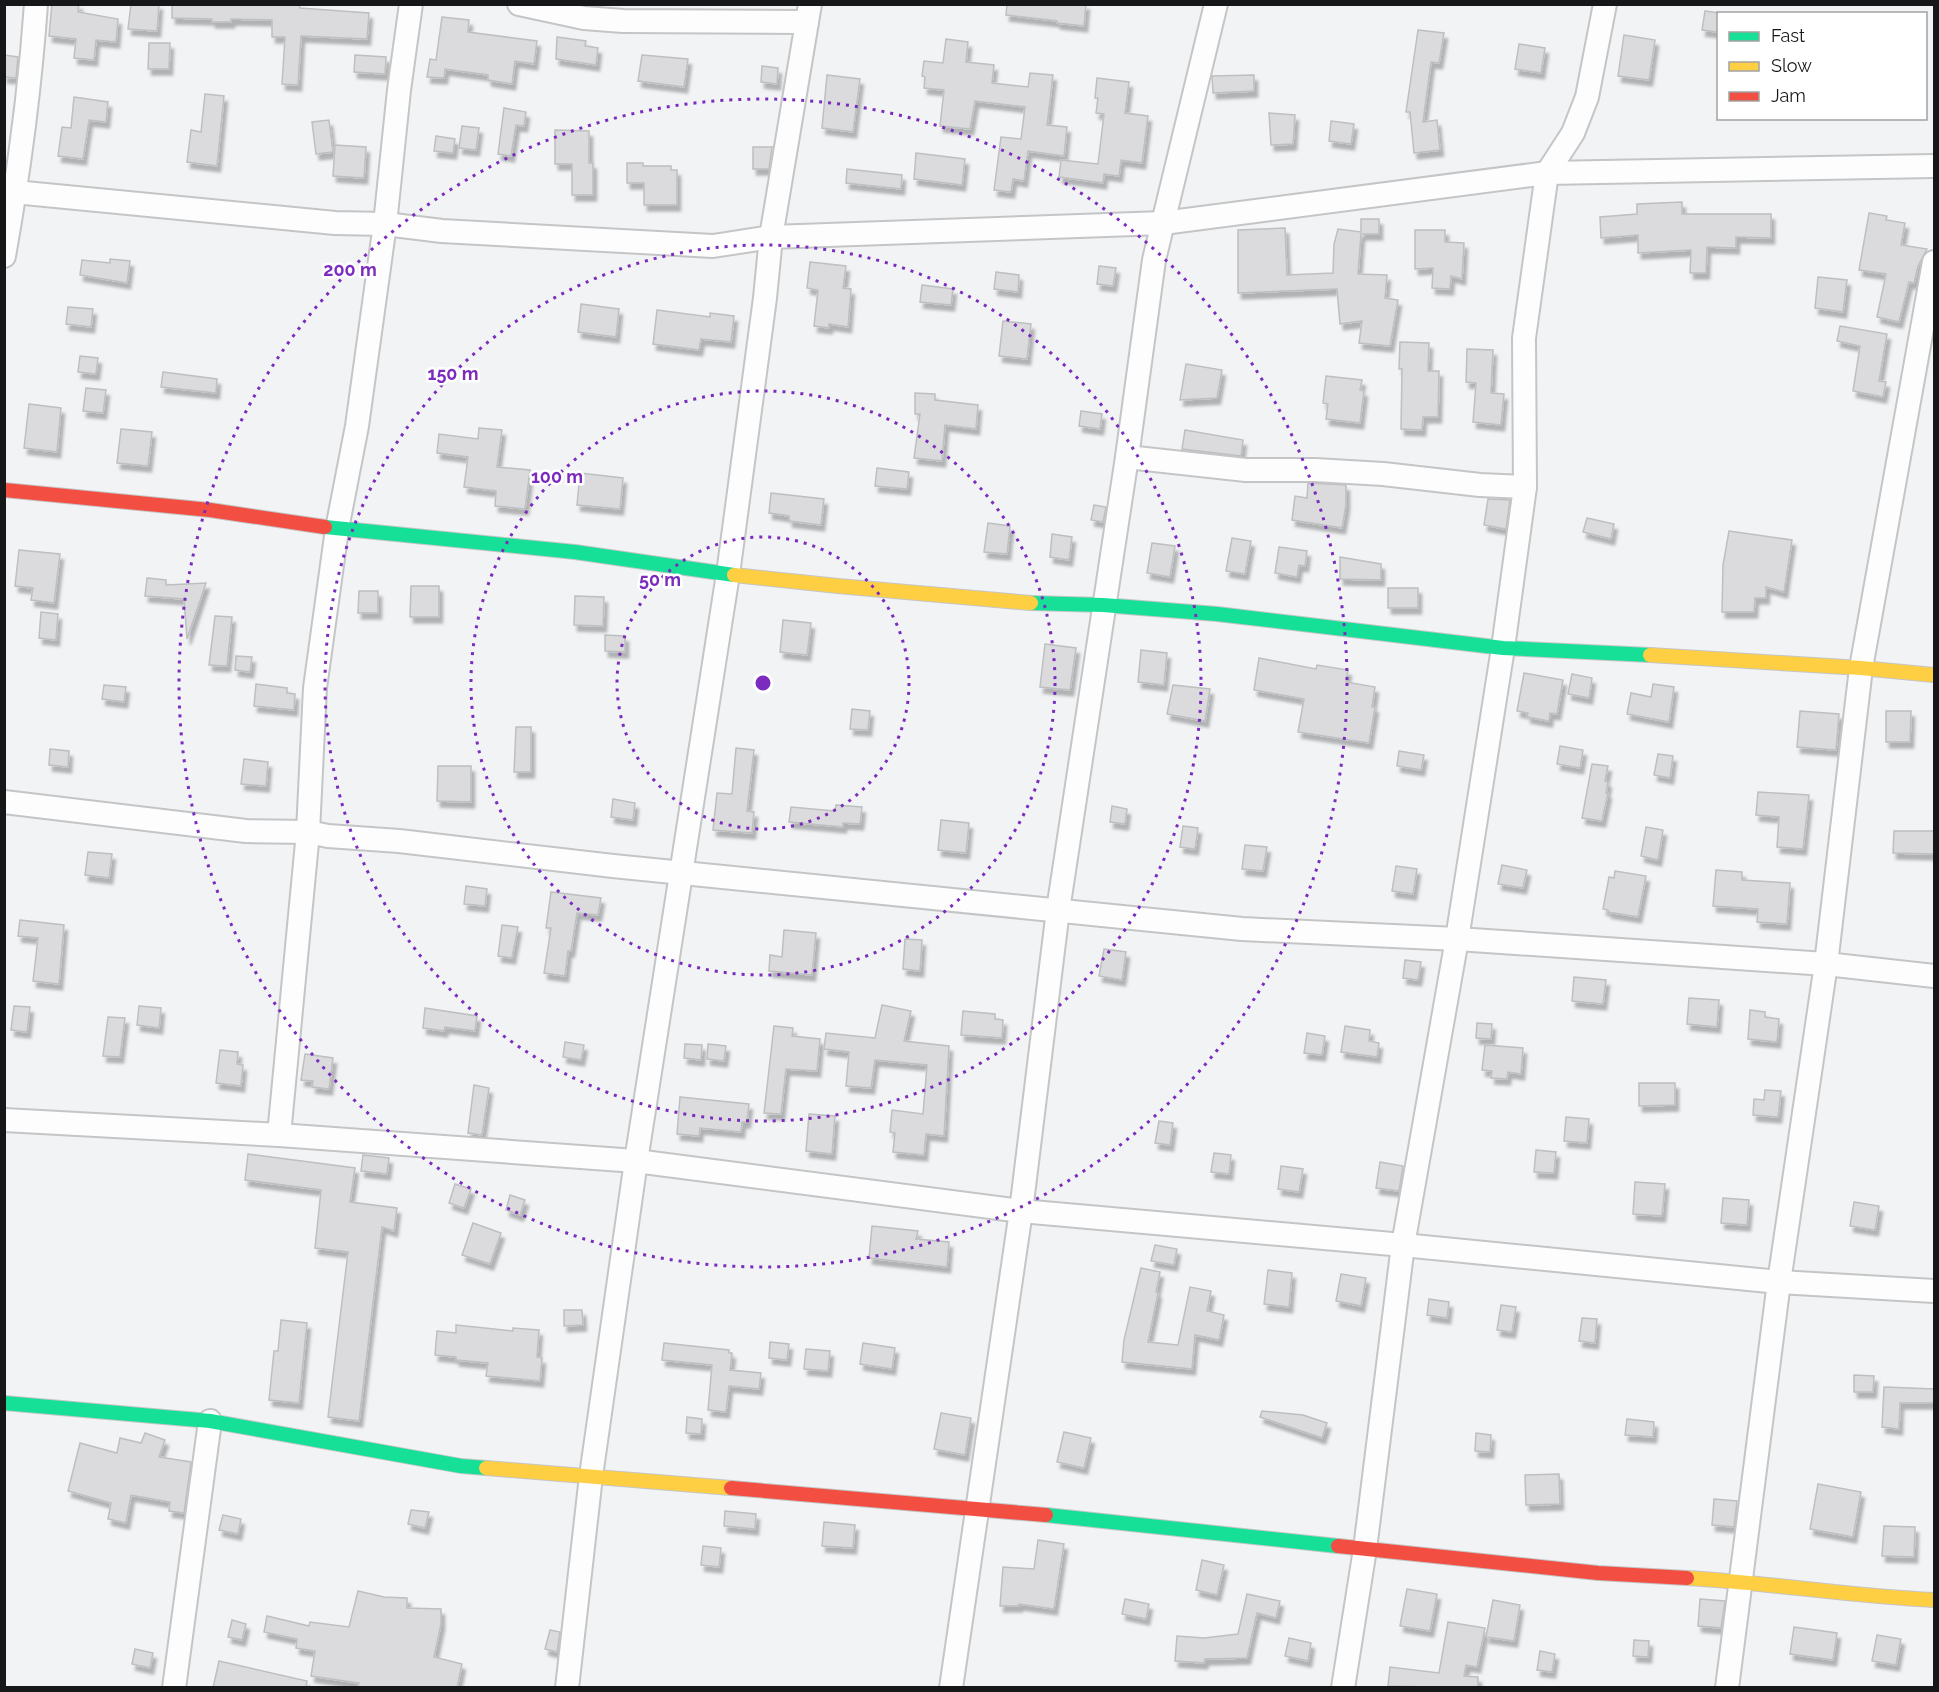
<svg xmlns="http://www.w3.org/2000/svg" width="1939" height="1692" font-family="Raleway,sans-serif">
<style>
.building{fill:#dbdbdd;stroke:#bebfc0;stroke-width:1.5;filter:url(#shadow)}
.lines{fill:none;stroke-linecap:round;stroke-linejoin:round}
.street-casing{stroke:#c4c5c6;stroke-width:26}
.fast-casing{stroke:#c4c5c6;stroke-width:16}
.slow-casing{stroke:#c4c5c6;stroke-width:16}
.jam-casing{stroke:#c4c5c6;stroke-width:16}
.street{stroke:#fdfdfe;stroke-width:22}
.fast{stroke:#16e098;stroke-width:14}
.slow{stroke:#ffcf43;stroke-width:14}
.jam{stroke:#f24e42;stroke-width:14}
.ring{fill:none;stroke:#7b2cbf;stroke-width:3;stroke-dasharray:3 6}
.centre{fill:#7b2cbf;stroke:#fff;stroke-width:3}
.ring-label{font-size:18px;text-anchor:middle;font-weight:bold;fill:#7b2cbf;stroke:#fff;stroke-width:5;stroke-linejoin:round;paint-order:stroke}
</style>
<defs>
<filter id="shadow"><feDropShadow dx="3.5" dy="6" stdDeviation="1.5" flood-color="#0004"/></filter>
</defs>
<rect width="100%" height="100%" fill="#f1f3f5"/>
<g class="building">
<polygon points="52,4 79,4 78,12 118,19 116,42 96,40 94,60 74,58 76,39 49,36"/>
<polygon points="131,4 159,4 157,31 128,29"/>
<polygon points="172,4 299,4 300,8 369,13 367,39 301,36 298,85 282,84 285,37 272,37 272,20 231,19 231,22 212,22 212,19 172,18"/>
<polygon points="1007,4 1086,4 1084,26 1057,23 1057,21 1006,15"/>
<polygon points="1705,11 1719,13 1717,32 1702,30"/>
<polygon points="442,17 469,20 468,32 537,41 534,64 515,61 512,84 488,80 488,75 445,69 444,78 427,77 430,59 436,60"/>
<polygon points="1418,30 1444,33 1439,63 1431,62 1423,122 1437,120 1440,150 1414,153 1410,112 1406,112"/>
<polygon points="1624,35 1655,40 1649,80 1618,76"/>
<polygon points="557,37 586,41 585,46 598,48 596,65 556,59"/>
<polygon points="946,39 968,42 966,62 994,65 992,83 1028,87 1030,73 1053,75 1047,125 1067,127 1064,156 1028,151 1024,181 1013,179 1011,192 994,190 1001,137 1021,139 1025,107 975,101 970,129 940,126 944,90 924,88 925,77 922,76 924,61 943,63"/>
<polygon points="149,43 170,43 169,69 148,69"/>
<polygon points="1519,44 1545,48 1541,73 1515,69"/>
<polygon points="4,55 18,57 16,78 4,77"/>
<polygon points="355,55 386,57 385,74 354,72"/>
<polygon points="642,55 688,59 684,87 638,81"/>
<polygon points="762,66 778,68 777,84 761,82"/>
<polygon points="827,75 860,79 853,132 822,128"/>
<polygon points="1254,75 1254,91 1213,93 1212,76"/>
<polygon points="1097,78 1129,82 1125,113 1148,116 1142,163 1121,160 1119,176 1104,174 1103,183 1059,177 1061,160 1098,164 1104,114 1096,113 1098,98 1095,98"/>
<polygon points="205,94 224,96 217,166 187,162 191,130 201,132"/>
<polygon points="74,97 108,102 106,122 89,120 83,159 58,156 62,127 71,128"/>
<polygon points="504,108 526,112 524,126 516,125 511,156 498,154"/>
<polygon points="1269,113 1295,115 1293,144 1271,145"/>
<polygon points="329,120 333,152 316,154 312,122"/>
<polygon points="1331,121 1354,124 1351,144 1329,141"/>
<polygon points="462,126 479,128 476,150 459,148"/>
<polygon points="555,130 589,131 589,163 593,163 593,195 572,195 572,164 555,164"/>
<polygon points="436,136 455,139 453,153 434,151"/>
<polygon points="335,145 366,147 364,178 333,176"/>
<polygon points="753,147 772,147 769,169 753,169"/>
<polygon points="916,153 965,159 962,185 914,179"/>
<polygon points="627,163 643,163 643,166 671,166 671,170 677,170 677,205 644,205 644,183 627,183"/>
<polygon points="847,169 902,175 901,189 846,183"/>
<polygon points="1682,202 1682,214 1771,214 1771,238 1736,237 1736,248 1707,247 1706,273 1690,273 1691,250 1638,253 1638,235 1601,238 1600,217 1637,214 1637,204"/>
<polygon points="1869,213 1887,216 1886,220 1905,223 1901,245 1927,249 1918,266 1914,283 1909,282 1899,322 1877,317 1886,274 1859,270"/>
<polygon points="1361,219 1379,219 1379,234 1361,234 1358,274 1387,275 1385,298 1398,300 1390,346 1359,343 1362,321 1340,324 1337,289 1238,293 1238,230 1285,228 1287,275 1333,273 1334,244 1338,229 1361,232"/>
<polygon points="1415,230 1445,230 1445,242 1464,243 1462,279 1451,276 1450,289 1432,288 1433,268 1415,269"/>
<polygon points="110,259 130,261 127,283 80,275 82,260 110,263"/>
<polygon points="810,262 846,266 843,288 851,289 848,327 829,324 829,328 814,326 818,290 807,288"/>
<polygon points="1099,266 1116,268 1113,286 1097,284"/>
<polygon points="996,272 1019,275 1018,292 994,289"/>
<polygon points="1818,277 1847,280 1843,312 1815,308"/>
<polygon points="922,285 953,289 951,305 920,302"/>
<polygon points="581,304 619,309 616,337 578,332"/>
<polygon points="68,307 93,309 91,327 66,324"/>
<polygon points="657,310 710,317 710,313 734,316 731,342 701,339 699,350 653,344"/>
<polygon points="1003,321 1031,324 1027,359 999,356"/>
<polygon points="1840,326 1887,334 1879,381 1886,382 1883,397 1853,391 1860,346 1837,341"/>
<polygon points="1400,342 1429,343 1428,371 1439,371 1438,417 1423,417 1422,430 1401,429 1402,369 1399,369"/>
<polygon points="1467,349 1493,350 1491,393 1504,394 1501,425 1473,422 1476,383 1466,382"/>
<polygon points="80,356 98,358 96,374 78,372"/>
<polygon points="1186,364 1222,370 1217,398 1180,400"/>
<polygon points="163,372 217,379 216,393 161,387"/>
<polygon points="1326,376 1362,380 1360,390 1364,391 1360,423 1326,419 1328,404 1323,403"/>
<polygon points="86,388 106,390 103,413 83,411"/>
<polygon points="915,393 935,394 935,400 978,405 976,429 945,425 942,461 914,458 920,414 915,414"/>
<polygon points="29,404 61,408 57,452 24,448"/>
<polygon points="1081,411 1102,414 1100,429 1079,426"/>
<polygon points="479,428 502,430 497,467 530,470 525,509 495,506 496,491 464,487 468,457 437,453 439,434 478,439"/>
<polygon points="121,429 152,432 148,466 117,463"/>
<polygon points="1185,430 1243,440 1241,456 1182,449"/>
<polygon points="877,468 909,472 907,489 875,486"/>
<polygon points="580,473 623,478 620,509 577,505"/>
<polygon points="1308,483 1346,485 1346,505 1342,528 1292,520 1295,496 1307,498"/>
<polygon points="771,493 824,499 821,525 789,521 789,516 769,513"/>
<polygon points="1488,499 1510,500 1506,529 1484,525"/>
<polygon points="1094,505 1106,507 1103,522 1091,520"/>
<polygon points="1587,518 1614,524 1611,539 1583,532"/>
<polygon points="988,523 1010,526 1007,554 984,552"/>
<polygon points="1729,531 1792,540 1784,592 1766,587 1766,598 1755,598 1754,612 1722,612 1723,565"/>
<polygon points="1052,534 1072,537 1069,560 1050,557"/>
<polygon points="1232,538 1251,541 1245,574 1226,571"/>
<polygon points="1152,543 1175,546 1170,577 1147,573"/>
<polygon points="1279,547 1307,551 1305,566 1299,565 1297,577 1275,573"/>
<polygon points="19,550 60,554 54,603 31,600 33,588 15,586"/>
<polygon points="1340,557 1381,564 1381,580 1340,579"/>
<polygon points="147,578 166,580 166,585 206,583 187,639 184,599 145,596"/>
<polygon points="411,586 439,586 439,617 410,617"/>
<rect x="1388" y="588" width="30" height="20"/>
<polygon points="359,591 378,591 378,613 358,613"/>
<polygon points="575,596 604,597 603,626 574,625"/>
<polygon points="41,612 58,614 56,640 39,638"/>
<polygon points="215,616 232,617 227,666 209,665"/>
<polygon points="783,620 811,623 807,655 780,652"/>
<polygon points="605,635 625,636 625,652 605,651"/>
<polygon points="1045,644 1076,648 1070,690 1040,687"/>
<polygon points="1141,650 1167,653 1164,685 1138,682"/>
<polygon points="236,656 252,657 250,672 235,670"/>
<polygon points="1259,658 1316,669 1317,665 1348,670 1346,682 1375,687 1372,707 1375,707 1369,743 1298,732 1304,699 1254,690"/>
<polygon points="1524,673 1563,680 1557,714 1550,713 1549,721 1527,717 1528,713 1517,711"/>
<polygon points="1572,674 1592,678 1589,698 1568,694"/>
<polygon points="256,684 287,688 287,693 295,694 294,710 254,706"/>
<polygon points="1653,684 1674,687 1669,722 1627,714 1631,693 1651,697"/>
<polygon points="104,685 126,687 124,702 102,699"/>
<polygon points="1173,685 1210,689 1205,721 1167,714"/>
<polygon points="852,709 870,711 868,730 850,729"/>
<polygon points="1800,711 1839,714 1836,750 1797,747"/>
<polygon points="1886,711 1911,711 1910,742 1886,742"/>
<polygon points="516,727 531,727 531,772 514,772"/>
<polygon points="1560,746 1583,750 1580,768 1557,764"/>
<polygon points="736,748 754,750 747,811 754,812 752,833 713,830 717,793 732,794"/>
<polygon points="50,749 69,751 68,767 49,765"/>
<polygon points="1399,751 1424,755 1421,770 1397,766"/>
<polygon points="1658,754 1673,756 1670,778 1654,775"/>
<polygon points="244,759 268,762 266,786 241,784"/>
<polygon points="1592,764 1608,766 1605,781 1608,782 1606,793 1608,793 1602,821 1582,818"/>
<polygon points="438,766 471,766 471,802 437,801"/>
<polygon points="1758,792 1809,795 1803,849 1777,847 1779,817 1756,815"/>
<polygon points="613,799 635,803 633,820 611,817"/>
<polygon points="836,805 862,807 860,824 843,823 843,827 789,822 791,807 835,811"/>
<polygon points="1112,806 1127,809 1125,824 1110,822"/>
<polygon points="941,820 969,823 966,853 938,850"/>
<polygon points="1183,826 1198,828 1195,849 1180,847"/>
<polygon points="1646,827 1663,830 1658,860 1641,856"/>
<polygon points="1894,831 1935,831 1935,854 1893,853"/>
<polygon points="1245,845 1267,847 1263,871 1242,869"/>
<polygon points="88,852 112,854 109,878 85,875"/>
<polygon points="1502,865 1527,870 1523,888 1498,884"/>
<polygon points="1396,866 1417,869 1413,894 1392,891"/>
<polygon points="1716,870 1742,872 1742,880 1790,883 1787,924 1757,922 1758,909 1713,906"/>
<polygon points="1615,871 1646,876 1638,917 1608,912 1608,910 1603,909 1609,877 1614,878"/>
<polygon points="466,886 487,889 485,906 464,904"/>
<polygon points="551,892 601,898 598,915 577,913 571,951 568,951 565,976 544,973 551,928 546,928"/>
<polygon points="20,920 64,925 59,984 33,981 38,938 18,936"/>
<polygon points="502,925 518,927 512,958 498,956"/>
<polygon points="784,930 816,933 812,975 769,971 770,955 782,957"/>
<polygon points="905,939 922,940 920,971 903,969"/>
<polygon points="1104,949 1126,952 1122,980 1099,976"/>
<polygon points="1405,960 1421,962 1418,980 1403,978"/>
<polygon points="1574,977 1606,980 1603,1004 1572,1001"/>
<polygon points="1689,998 1719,1000 1717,1027 1687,1024"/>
<polygon points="882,1005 911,1011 904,1041 949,1046 944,1136 926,1134 924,1155 893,1152 895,1133 890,1132 892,1110 923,1114 927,1065 875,1060 871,1088 846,1086 849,1052 824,1049 826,1033 875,1038"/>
<polygon points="14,1006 30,1007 27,1032 11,1030"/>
<polygon points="139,1006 161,1008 159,1028 137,1025"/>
<polygon points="425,1008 477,1016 475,1031 445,1027 444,1031 423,1028"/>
<polygon points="1750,1010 1765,1012 1765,1017 1779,1019 1777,1042 1748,1039"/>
<polygon points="963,1011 995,1014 995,1019 1003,1020 1002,1038 961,1035"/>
<polygon points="108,1017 125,1018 120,1057 103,1056"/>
<polygon points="1477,1023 1492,1024 1491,1039 1476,1038"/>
<polygon points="774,1026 793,1028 792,1036 820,1039 817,1071 786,1069 781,1114 764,1113"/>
<polygon points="1345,1026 1370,1030 1369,1041 1379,1043 1377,1057 1341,1052"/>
<polygon points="1307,1033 1325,1036 1322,1055 1304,1053"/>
<polygon points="565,1042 584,1045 581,1060 563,1057"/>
<polygon points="685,1044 702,1045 701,1060 684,1058"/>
<polygon points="708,1044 726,1046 724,1061 707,1059"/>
<polygon points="1485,1045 1523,1048 1521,1074 1508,1072 1507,1079 1491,1078 1492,1071 1482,1070"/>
<polygon points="220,1050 238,1052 237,1064 243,1065 241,1086 216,1083"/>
<polygon points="305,1054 333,1058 329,1089 312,1087 313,1081 301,1080"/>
<polygon points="1639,1083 1675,1083 1675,1105 1639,1106"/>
<polygon points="474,1085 489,1088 482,1135 468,1133"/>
<polygon points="1765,1090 1781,1091 1778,1117 1753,1115 1754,1099 1764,1100"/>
<polygon points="680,1097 749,1104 747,1122 742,1122 741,1132 700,1128 699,1136 677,1134"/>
<polygon points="809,1114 835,1116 832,1154 806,1151"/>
<polygon points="1566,1117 1589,1119 1587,1143 1564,1141"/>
<polygon points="1159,1121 1173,1123 1170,1145 1155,1143"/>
<polygon points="1536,1150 1556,1152 1554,1173 1534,1172"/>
<polygon points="1214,1153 1231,1155 1229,1174 1211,1172"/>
<polygon points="248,1154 355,1168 350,1202 397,1208 394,1231 382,1227 359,1421 328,1417 348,1252 315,1248 321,1190 245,1180"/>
<polygon points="363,1155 389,1158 387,1174 361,1171"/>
<polygon points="1380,1162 1403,1166 1399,1191 1376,1188"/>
<polygon points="1281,1166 1303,1169 1299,1192 1278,1189"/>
<polygon points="1635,1182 1665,1184 1662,1216 1633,1214"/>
<polygon points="455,1184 471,1189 464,1208 449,1203"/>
<polygon points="510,1195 525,1200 520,1215 506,1210"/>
<polygon points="1723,1198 1749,1200 1747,1225 1721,1223"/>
<polygon points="1854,1202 1879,1206 1875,1230 1850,1226"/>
<polygon points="473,1223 501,1233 490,1264 462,1255"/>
<polygon points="872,1226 918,1231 916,1239 949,1242 947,1267 869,1258"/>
<polygon points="1155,1245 1177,1249 1174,1265 1151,1261"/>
<polygon points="1141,1268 1160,1272 1156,1292 1158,1293 1148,1342 1178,1345 1190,1287 1211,1291 1207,1311 1224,1315 1219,1340 1195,1335 1192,1369 1122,1362 1124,1340"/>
<polygon points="1268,1270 1292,1273 1289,1307 1264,1304"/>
<polygon points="1341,1274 1366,1278 1361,1306 1336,1301"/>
<polygon points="1429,1299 1449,1302 1447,1318 1427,1315"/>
<polygon points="1501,1305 1516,1307 1512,1332 1497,1330"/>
<polygon points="564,1310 582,1310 583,1325 564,1326"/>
<polygon points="1582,1318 1597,1319 1595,1343 1579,1341"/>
<polygon points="281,1320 307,1323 299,1403 269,1400 274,1351 278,1351"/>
<polygon points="456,1325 513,1331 513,1328 539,1330 537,1357 542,1358 540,1381 486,1376 488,1363 456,1360 456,1357 435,1355 437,1331 456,1333"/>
<polygon points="770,1342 789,1344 787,1360 769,1358"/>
<polygon points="664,1343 729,1350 729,1353 732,1353 730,1370 761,1373 759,1389 729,1386 726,1412 708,1410 712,1365 662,1360"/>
<polygon points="863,1343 895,1348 892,1369 860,1364"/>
<polygon points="806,1349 830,1351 828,1371 804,1369"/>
<polygon points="1854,1375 1874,1376 1873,1392 1854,1392"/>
<polygon points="1884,1387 1935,1389 1935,1403 1900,1403 1899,1429 1882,1427"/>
<polygon points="1262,1411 1303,1415 1327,1423 1322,1438 1260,1417"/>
<polygon points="941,1413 971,1418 965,1455 934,1449"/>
<polygon points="687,1417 702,1419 701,1434 686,1433"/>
<polygon points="1627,1419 1654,1422 1653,1437 1625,1435"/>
<polygon points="1064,1432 1091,1438 1084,1468 1057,1462"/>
<polygon points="145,1433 165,1440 159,1457 191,1462 184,1513 169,1511 170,1502 131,1495 126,1523 108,1519 111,1503 68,1491 80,1443 117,1453 120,1438 141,1443"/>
<polygon points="1476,1433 1491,1435 1490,1452 1475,1451"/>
<polygon points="1559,1474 1560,1504 1526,1505 1525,1475"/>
<polygon points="1818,1484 1861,1492 1853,1537 1810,1529"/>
<polygon points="1714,1499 1737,1501 1734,1527 1712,1525"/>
<polygon points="411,1510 429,1512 425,1528 408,1524"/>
<polygon points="725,1511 756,1514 755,1529 724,1526"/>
<polygon points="223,1515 241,1519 238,1534 219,1530"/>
<polygon points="824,1522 855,1525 853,1548 822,1546"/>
<polygon points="1884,1526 1915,1527 1914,1557 1882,1556"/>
<polygon points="1038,1540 1064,1544 1054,1609 1019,1604 1019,1606 1000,1606 1003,1567 1034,1569"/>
<polygon points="703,1546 721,1548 719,1567 701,1565"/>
<polygon points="1202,1560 1224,1565 1217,1595 1196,1590"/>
<polygon points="1407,1589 1437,1594 1430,1631 1400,1626"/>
<polygon points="358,1591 384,1597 407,1598 407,1608 441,1609 441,1624 434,1657 462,1664 457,1688 357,1688 359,1683 311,1676 315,1651 296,1648 297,1639 264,1632 267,1616 309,1626 310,1622 349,1627"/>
<polygon points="1247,1594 1280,1601 1276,1618 1257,1613 1247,1658 1205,1659 1204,1663 1175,1661 1177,1636 1204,1638 1238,1634"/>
<polygon points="1125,1599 1149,1604 1146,1619 1122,1614"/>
<polygon points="1700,1599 1725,1601 1721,1628 1698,1626"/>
<polygon points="1493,1600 1520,1605 1514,1641 1486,1637"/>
<polygon points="232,1620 246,1624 242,1640 228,1637"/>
<polygon points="1448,1622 1485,1628 1477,1667 1466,1665 1464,1676 1478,1677 1478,1688 1388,1686 1390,1667 1439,1673"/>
<polygon points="1794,1627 1837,1633 1833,1660 1790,1654"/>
<polygon points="550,1630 560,1632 557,1652 545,1649"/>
<polygon points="1877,1635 1901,1639 1896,1665 1872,1661"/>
<polygon points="1289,1638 1311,1643 1308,1661 1285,1656"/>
<polygon points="1634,1640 1649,1641 1648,1657 1633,1656"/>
<polygon points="135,1649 153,1653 150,1668 132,1664"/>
<polygon points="1540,1651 1555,1654 1552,1672 1537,1670"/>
<polygon points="219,1661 307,1681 306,1688 213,1688"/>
</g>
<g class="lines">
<defs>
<g id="street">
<polyline points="519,4 584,18 623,21 807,22"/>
<polyline points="4,191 335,223 385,224 442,231 713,246 771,237 1163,223 1547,173 1934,166"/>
<path d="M 4,256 C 19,172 30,89 36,4"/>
<polyline points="1127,457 1246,470 1315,470 1383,474 1480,485 1525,487"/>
<polyline points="4,802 246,831 308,832 328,836 399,841 613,866 1242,929 1457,939 1665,953 1826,964 1934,976"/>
<polyline points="4,1120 279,1135 636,1161 1021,1211 1403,1245 1779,1282 1934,1291"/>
<polyline points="279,1135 308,832 315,688 337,529 357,426 385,224 399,90 411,4"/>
<polyline points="174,1688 210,1421"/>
<polyline points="567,1688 591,1476 636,1161 728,574 765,298 771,237 810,4"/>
<polyline points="951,1688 1021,1211 1058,910 1127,457 1154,260 1216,4"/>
<polyline points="1343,1688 1365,1549 1403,1245 1457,939 1503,648 1525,487 1524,338 1547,173 1573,133 1587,97 1605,4"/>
<polyline points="1727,1688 1779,1282 1826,964 1861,668 1934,262"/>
</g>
<g id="fast">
<polyline points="325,527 575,552 734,575"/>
<polyline points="1031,603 1103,605 1217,614 1503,648 1650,655"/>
<polyline points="4,1403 210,1421 461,1466 486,1468"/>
<polyline points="1046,1515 1338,1546"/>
</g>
<g id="slow">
<polyline points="734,575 838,586 1031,603"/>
<polyline points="1650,655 1861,668 1934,675"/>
<polyline points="486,1468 731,1488"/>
<path d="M 1687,1578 C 1770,1583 1851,1596 1934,1600"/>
</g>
<g id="jam">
<polyline points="4,490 210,510 325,527"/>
<polyline points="731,1488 1046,1515"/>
<polyline points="1338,1546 1598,1573 1687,1578"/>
</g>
</defs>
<use href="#street" class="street-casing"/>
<use href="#fast" class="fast-casing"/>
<use href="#slow" class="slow-casing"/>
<use href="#jam" class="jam-casing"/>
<use href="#street" class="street"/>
<use href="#fast" class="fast"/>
<use href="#slow" class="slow"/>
<use href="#jam" class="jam"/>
</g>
<g class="ring">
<circle cx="763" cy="683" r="146"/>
<circle cx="763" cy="683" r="292"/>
<circle cx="763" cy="683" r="438"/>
<circle cx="763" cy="683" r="584"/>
</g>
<circle cx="763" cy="683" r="9" class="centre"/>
<g class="ring-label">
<text x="350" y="276">200 m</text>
<text x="453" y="380">150 m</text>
<text x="557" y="483">100 m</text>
<text x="660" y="586">50 m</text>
</g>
<rect width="1939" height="1692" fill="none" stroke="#161718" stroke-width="12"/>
<rect x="1717" y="12" width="210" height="108" fill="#ffffff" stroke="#a2a2a3" stroke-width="1.5"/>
<rect x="1729" y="32" width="30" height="9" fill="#16e098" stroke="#a2a2a3" stroke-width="1.5"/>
<text x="1771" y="42" font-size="18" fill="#161718">Fast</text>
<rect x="1729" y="62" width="30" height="9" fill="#ffcf43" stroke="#a2a2a3" stroke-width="1.5"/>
<text x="1771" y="72" font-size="18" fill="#161718">Slow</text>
<rect x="1729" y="92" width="30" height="9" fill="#f24e42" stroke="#a2a2a3" stroke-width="1.5"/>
<text x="1771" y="102" font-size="18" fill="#161718">Jam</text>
</svg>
